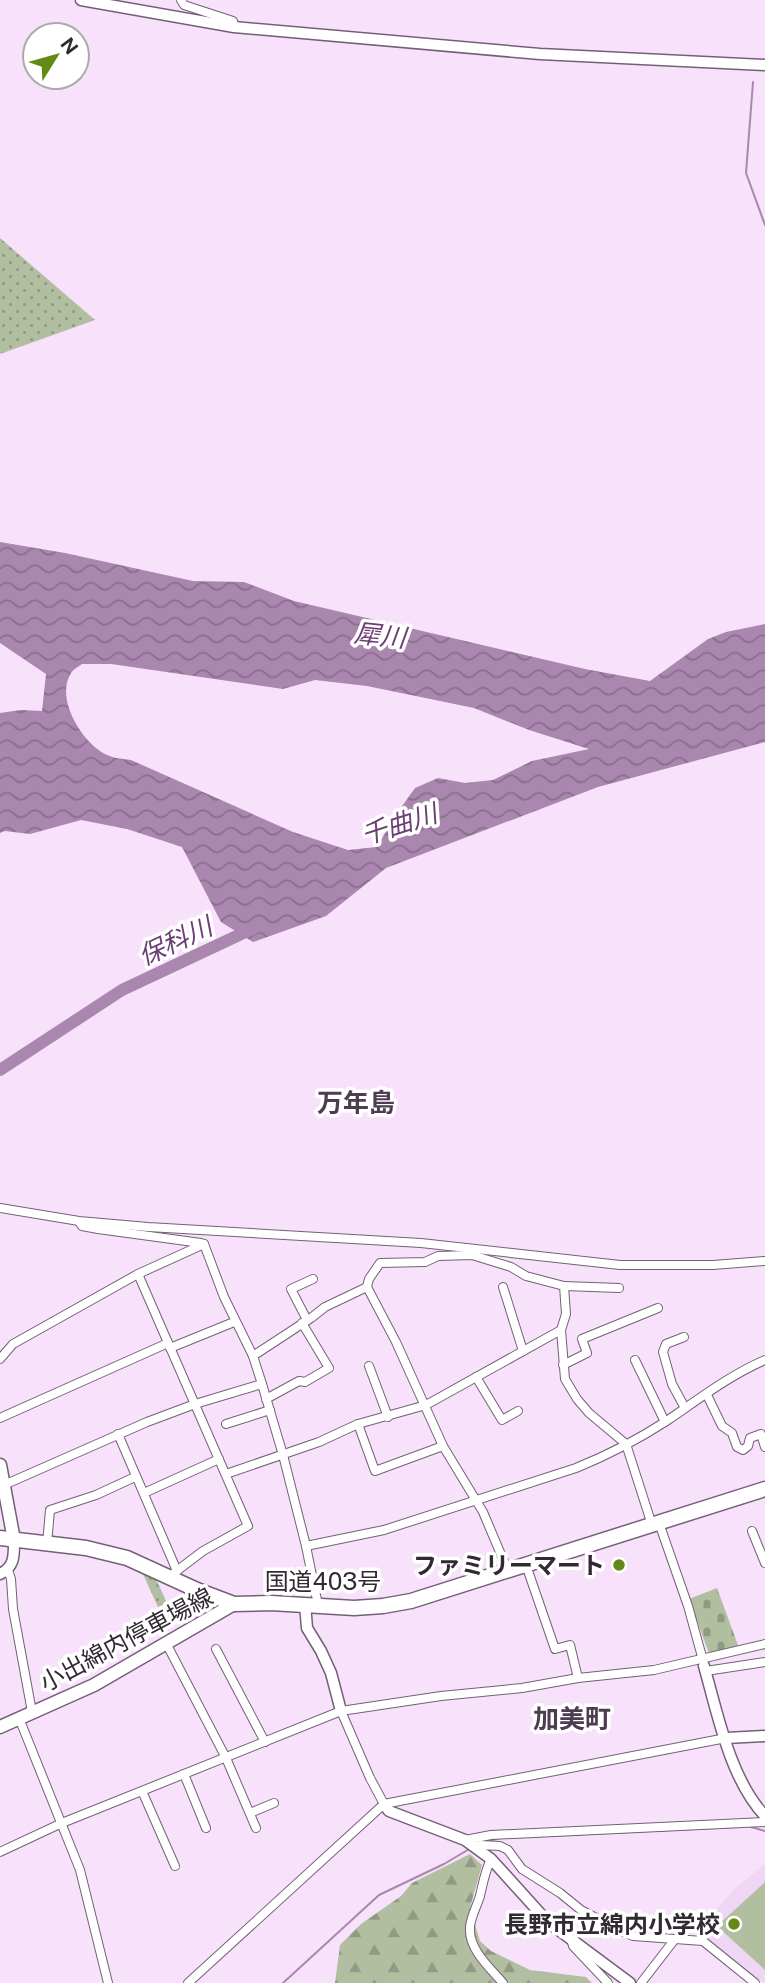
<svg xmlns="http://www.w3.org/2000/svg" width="765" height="1983" font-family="'Public Sans','Noto Sans JP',sans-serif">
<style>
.built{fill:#f0d6f5}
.grass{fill:url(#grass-dots)}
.forest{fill:url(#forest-firs)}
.cemetery{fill:url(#cemetery-stones)}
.green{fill:#b1bfa0}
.water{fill:url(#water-waves);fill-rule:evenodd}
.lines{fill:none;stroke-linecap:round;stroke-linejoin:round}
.stream{stroke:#a987ae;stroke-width:2}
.river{stroke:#a987ae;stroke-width:12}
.minor-casing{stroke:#736076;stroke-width:10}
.tertiary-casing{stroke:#736076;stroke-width:13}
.secondary-casing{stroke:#736076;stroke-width:15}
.trunk-casing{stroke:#736076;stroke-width:17}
.minor{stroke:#fff;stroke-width:8}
.tertiary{stroke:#fff;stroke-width:10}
.secondary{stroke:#fff;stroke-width:12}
.trunk{stroke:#fff;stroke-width:14}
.poi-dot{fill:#638a15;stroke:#fff;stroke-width:2.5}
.labels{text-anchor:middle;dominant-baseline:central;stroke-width:7;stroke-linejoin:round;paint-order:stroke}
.poi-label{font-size:24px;font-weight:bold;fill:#322a33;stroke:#fff;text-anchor:end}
.street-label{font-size:24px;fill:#322a33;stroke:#fff}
.water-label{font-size:26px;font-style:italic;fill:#6c3f74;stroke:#fff}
.neighbourhood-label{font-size:26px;font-weight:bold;fill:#4e3c51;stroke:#fff}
</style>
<defs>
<pattern id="grass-dots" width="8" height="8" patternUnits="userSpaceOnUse" patternTransform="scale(1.75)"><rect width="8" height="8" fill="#b1bfa0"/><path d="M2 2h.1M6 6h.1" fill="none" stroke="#919b83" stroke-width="1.8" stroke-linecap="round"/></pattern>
<pattern id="forest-firs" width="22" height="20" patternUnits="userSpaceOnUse" patternTransform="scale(1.75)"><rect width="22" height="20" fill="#b1bfa0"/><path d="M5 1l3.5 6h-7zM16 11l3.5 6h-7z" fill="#919b83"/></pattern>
<pattern id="cemetery-stones" width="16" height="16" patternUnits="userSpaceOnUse" patternTransform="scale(1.75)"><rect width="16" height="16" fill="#b1bfa0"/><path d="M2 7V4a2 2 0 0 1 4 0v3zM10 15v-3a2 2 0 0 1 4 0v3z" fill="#919b83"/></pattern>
<pattern id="water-waves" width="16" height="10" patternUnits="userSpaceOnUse" patternTransform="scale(1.75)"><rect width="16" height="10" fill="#a987ae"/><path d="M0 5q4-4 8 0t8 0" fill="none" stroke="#8a6f8e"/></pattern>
</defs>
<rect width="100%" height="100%" fill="#f8e2fb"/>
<polygon class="built" points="765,1864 765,1983 692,1939 734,1889"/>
<g class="grass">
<polygon points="0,238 95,320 0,354"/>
<polygon points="142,1572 155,1577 167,1603 158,1607"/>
</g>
<polygon class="forest" points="470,1854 482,1865 470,1908 480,1941 491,1951 530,1970 586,1977 592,1983 335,1983 340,1945 361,1924 401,1896 412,1883"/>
<polygon class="cemetery" points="717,1588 739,1648 710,1656 689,1599"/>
<polygon class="green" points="765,1882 765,1970 717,1926"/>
<path class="water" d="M 0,542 L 65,553 L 193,581 L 244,582 L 294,601 L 585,669 L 650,681 L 708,639 L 726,632 L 765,624 L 765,742 L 598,787 L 386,868 L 326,916 L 253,942 L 221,922 L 182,847 L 127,829 L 81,820 L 30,834 L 5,831 L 0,833 L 0,713 L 21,710 L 42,711 L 46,674 L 0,643 ZM 82,664 L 111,664 L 283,689 L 315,680 L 367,686 L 474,708 L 529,730 L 589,749 L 532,761 L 493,780 L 465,783 L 438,778 L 415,788 L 395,816 L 377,847 L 348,850 L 293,832 L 131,760 C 123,759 112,758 105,754 C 82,742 56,700 70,675 C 72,670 78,667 82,664 Z"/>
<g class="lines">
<g class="stream">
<polyline points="753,82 746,173 765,225"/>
<polyline points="751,1827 765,1831"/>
<polyline points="485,1842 500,1838 738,1827"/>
<polyline points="283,1983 379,1895 444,1864 471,1848"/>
</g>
<polyline class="river" points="0,1070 122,990 256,927"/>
<defs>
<g id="minor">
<polyline points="181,0 184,5 233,21 234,27"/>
<polyline points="0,1208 79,1221 148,1227 421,1243 620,1265 713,1265 765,1261"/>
<polyline points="80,1223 82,1226 98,1229 201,1243"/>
<polyline points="204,1244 224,1297 253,1356 262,1384 283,1455 306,1546 318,1605"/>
<polyline points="138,1274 248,1526 203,1551 170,1576"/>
<polyline points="564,1286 619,1288"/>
<polyline points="503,1287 523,1351"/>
<polyline points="307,1320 291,1289 313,1279"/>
<polyline points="684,1337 666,1344 663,1352 672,1384 685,1408"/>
<polyline points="170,1348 234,1322"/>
<polyline points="253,1356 311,1318 325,1307 367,1287"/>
<polyline points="0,1359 13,1344 138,1274 204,1244"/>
<polyline points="635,1360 665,1422"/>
<polyline points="563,1365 587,1353 582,1339 658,1308"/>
<polyline points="369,1366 388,1417"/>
<polyline points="476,1377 502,1420 518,1411"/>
<polyline points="707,1395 722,1426 732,1433 737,1447 743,1450 748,1446 750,1438 761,1434 765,1447"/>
<polyline points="266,1399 299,1381 305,1382 329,1368 302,1323"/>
<polyline points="0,1418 168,1343"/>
<polyline points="226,1424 270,1410"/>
<polyline points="358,1424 375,1471 443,1446"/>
<polyline points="118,1434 177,1571"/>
<polyline points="226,1474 319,1442 358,1424 426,1405 561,1330"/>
<polyline points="4,1485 147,1422 195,1404 262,1384"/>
<polyline points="144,1493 219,1459"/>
<polyline points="659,1523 688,1606 704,1664"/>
<polyline points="752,1531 765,1563"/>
<polyline points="47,1544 50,1510 96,1495 135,1477"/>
<path d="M 306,1546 L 384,1530 L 576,1468 C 608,1455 639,1439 668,1420 C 699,1399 730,1375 765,1360"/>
<polyline points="526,1565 555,1649 570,1645 578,1678"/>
<polyline points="8,1570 11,1579 13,1609 32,1712"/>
<polyline points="508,1571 483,1512 443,1446 396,1342 367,1287 369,1279 380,1263 425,1262 438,1256 472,1255 511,1267 526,1276 564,1286 566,1314 561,1330 565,1379 577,1399 589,1413 626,1444 652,1525"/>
<polyline points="166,1643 226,1758 256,1828"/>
<polyline points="216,1649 265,1742"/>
<polyline points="706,1671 765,1662"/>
<polyline points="341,1711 370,1778 384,1804"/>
<polyline points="19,1718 80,1870 108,1983"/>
<polyline points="184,1774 206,1828"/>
<polyline points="142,1791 175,1866"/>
<polyline points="250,1813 274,1803"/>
<polyline points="465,1840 491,1835 765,1822"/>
<polyline points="475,1847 480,1845 500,1846 508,1850 522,1869 560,1893 581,1910 621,1931 633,1936 703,1941 755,1983"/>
<polyline points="0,1852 62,1823 341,1711 441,1696 522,1688 578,1678 654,1670 765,1644"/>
<path d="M 491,1859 C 485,1871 483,1883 480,1896 C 477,1906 471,1916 470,1927 C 468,1949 490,1968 503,1983"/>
<polyline points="572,1942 573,1946 608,1983"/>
<polyline points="188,1983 384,1804 726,1738"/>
<polyline points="641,1983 675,1939"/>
</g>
<g id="tertiary">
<polyline points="81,0 234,27 540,54 765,65"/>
<path d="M 0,1574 C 15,1567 14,1555 14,1540"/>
<polyline points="305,1604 307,1628 321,1651 331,1673 341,1711"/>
<path d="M 704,1666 C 718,1715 730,1779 765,1816"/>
<polyline points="726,1738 765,1736"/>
<polyline points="384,1804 389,1811 465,1840 491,1859 548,1922 630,1983"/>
</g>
<g id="secondary">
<polyline points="0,1465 14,1540"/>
<polyline points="0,1727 94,1685 234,1604"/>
</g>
<polyline id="trunk" points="0,1538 86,1548 127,1558 197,1590 234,1604 271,1603 354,1608 383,1606 411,1601 765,1489"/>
</defs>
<use href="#minor" class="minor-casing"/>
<use href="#tertiary" class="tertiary-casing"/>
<use href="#secondary" class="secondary-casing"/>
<use href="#trunk" class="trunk-casing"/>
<use href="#minor" class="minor"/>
<use href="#tertiary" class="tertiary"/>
<use href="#secondary" class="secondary"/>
<use href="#trunk" class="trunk"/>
</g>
<g class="poi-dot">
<circle cx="619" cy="1565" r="7"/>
<circle cx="734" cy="1924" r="7"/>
</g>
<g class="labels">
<g class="poi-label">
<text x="605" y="1565">ファミリーマート</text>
<text x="720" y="1924">長野市立綿内小学校</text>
</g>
<g class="street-label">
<text x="323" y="1581">国道403号</text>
<text transform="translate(126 1639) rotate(-28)">小出綿内停車場線</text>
</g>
<g class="water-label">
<text transform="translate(380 635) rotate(6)">犀川</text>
<text transform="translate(399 824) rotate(-18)">千曲川</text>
<text transform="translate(175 941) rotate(-25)">保科川</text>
</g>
<g class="neighbourhood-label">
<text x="356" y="1102">万年島</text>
<text x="572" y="1718">加美町</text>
</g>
</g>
<g transform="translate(56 56) rotate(53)"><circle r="33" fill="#ffffff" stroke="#adaaad" stroke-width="2"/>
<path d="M0-5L12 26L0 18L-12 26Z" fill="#638a15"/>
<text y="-10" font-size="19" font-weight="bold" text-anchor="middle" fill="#322a33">N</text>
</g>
</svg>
